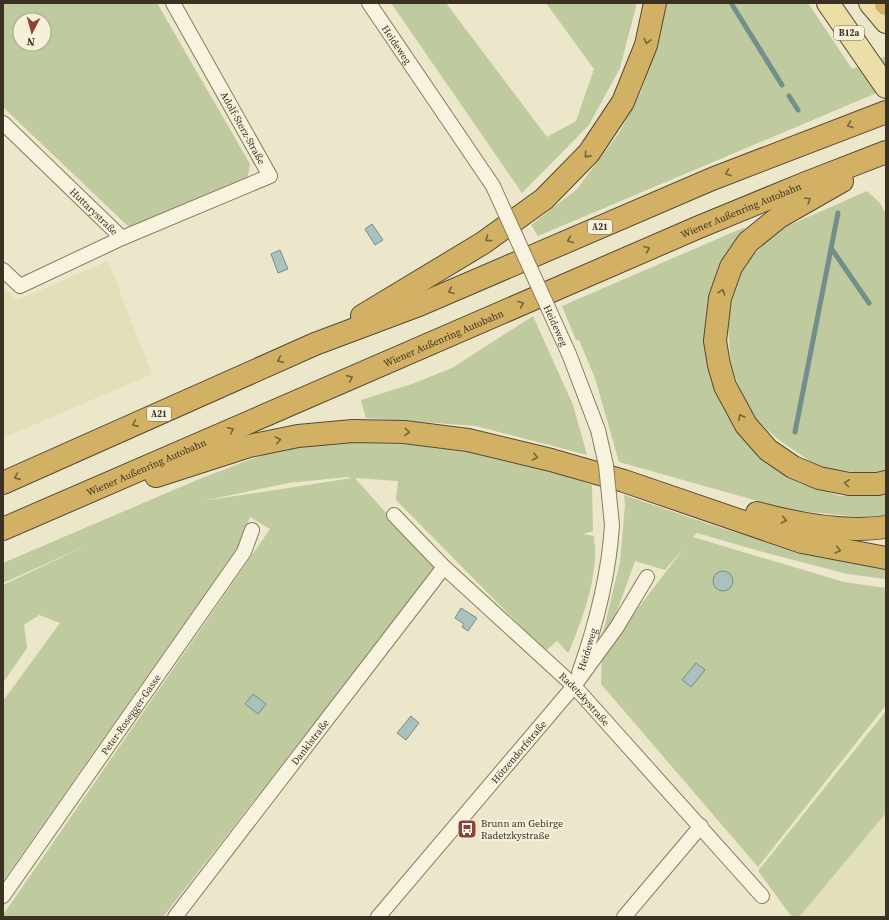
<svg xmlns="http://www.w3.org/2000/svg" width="889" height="920" font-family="'Source Serif 4',serif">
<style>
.farmland{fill:#e1e0b9}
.green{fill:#bfca9f;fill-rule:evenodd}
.water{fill:#abc1be;stroke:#728f8c}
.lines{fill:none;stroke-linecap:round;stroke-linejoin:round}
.stream{stroke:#728f8c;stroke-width:5}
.minor-casing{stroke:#887b60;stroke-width:16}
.primary-casing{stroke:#564934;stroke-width:24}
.motorway-casing{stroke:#564934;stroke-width:24}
.minor{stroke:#f7f3de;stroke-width:14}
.primary{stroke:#ebdfa7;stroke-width:22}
.motorway{stroke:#d3b164;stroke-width:22}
.minor-bridge-casing{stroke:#887b60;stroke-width:16;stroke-linecap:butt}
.minor-bridge{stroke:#f7f3de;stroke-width:14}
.oneway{stroke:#77643c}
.labels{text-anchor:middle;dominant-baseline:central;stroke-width:4;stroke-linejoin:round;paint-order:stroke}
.shield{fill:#f4f0da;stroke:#726a59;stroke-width:1}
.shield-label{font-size:9px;font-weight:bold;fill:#3a3122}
.street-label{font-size:10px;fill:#3a3122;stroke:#f4f0da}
.poi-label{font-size:10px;fill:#3a3122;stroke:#f4f0da;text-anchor:start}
</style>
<rect width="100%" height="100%" fill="#ece7cb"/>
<g class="farmland">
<polygon points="108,261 152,374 3,438 3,287 17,300"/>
<polygon points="886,813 886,917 799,917"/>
</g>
<g class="green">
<path d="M 3,3 L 157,3 L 250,164 L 246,186 L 130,228 L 3,107 ZM 20,20 L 44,20 L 44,44 L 20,44 Z"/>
<polygon points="391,3 446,3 547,137 576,121 594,69 546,3 637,3 620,68 589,125 522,193"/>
<polygon points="664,3 808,3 852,69 886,56 886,89 538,236 531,225 577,189 619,133 641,92 660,34"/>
<polygon points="867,191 880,203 886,214 886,473 878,475 820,468 779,440 765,428 748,410 731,366 727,314 741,269 774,232"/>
<polygon points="745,227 715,276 706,328 710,368 723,408 751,446 777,471 799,483 840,496 881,496 886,495 886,515 860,517 790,510 619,462 595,378 579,340 576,340 562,306"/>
<polygon points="533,316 573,405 587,455 476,426 366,418 361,400 412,384 452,368"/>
<path d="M 345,441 L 446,447 L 528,464 L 592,485 L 593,531 L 583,534 L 594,536 C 594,543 596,551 595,558 C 593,591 581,622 569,652 L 567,652 L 557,641 L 549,648 L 545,651 L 396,500 L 398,481 L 355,478 L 435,568 L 163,917 L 3,917 L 3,915 L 270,529 L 250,517 L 240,544 L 3,881 L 3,701 L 60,623 L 39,615 L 24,625 L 27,648 L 3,683 L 3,585 L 90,544 L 3,583 L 3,563 L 197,480 L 270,452 ZM 348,477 L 352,478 L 203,501 L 288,483 Z"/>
<polygon points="624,495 718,527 807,555 886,569 886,579 847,574 763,552 697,533 693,537 844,582 886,588 886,705 758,867 601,684 602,655 685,547 665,570 635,561 612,625 603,633 620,562 625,505"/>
<polygon points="886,711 886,813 799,917 792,917 758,871"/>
</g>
<g class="water">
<polygon points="372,224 383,240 375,245 365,229"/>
<polygon points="280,250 288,269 278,273 271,254"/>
<circle cx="723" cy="581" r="10"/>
<polygon points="461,608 477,618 468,631 462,627 464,624 455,618"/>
<polygon points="696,663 705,670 691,687 682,680"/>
<polygon points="253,694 266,704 258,714 245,704"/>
<polygon points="411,716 419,723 406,740 397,733"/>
</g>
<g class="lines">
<g class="stream">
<polyline points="731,3 782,85"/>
<polyline points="789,96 798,110"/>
<polyline points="831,248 869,303"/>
<polyline points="795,432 838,213"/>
</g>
<defs>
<g id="minor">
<path id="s1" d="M 369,3 L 493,186"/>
<path id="s2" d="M 3,123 L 122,238"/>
<polyline points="3,270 20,286 122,238 270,176 173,3"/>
<polyline points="569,354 598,430"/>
<path id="s3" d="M 394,515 L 444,567 L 574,686 L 762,896"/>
<path id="s4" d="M 579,673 C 596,625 609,575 612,525"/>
<path id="s5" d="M 3,896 L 244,552 L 252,530"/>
<path id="s6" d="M 175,917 L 444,567"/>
<path id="s7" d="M 378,917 L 574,686 L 617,627 L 647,577"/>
<polyline points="624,917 701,826"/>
</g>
<g id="primary">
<polyline points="828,3 886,87"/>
<polyline points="870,3 886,22"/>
</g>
<g id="motorway">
<polyline points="886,3 886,4"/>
<polyline points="842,181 779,217 748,242 731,267 720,298 715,341 719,365 725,386 746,425 768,450 793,467 819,478 849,484 878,484 886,482"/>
<polyline points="362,316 483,243 544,199 589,153 623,102 646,45 655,3"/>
<polyline points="156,476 249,446 298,436 353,431 404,432 468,440 551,460 624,481 802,542 886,558"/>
<polyline points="3,483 315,344 419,305 712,179 886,112"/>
<path d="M 757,513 C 797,524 845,533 886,527"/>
<path id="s8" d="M 3,529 L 699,227 L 806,183 L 886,152"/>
</g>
</defs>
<use href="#minor" class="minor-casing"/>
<use href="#primary" class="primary-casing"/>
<use href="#motorway" class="motorway-casing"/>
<use href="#minor" class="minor"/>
<use href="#primary" class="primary"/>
<use href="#motorway" class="motorway"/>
<defs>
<g id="minor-bridge">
<path id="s9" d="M 493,186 L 569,354"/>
<polyline points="598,430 606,465 612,525"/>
</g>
</defs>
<use href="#minor-bridge" class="minor-bridge-casing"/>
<use href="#minor-bridge" class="minor-bridge"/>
</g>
<defs><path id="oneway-chevron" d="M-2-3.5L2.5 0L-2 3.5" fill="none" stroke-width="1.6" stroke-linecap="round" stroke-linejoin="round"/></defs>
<g class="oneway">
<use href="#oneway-chevron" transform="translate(647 41) rotate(104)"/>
<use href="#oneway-chevron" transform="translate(850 125) rotate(159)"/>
<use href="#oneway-chevron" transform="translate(587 155) rotate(132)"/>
<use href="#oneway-chevron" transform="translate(728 173) rotate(159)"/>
<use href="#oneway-chevron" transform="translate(808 200) rotate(-30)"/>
<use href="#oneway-chevron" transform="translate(488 239) rotate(144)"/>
<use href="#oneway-chevron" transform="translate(570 240) rotate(157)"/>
<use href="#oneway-chevron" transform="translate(647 249) rotate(-23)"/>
<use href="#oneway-chevron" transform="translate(451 291) rotate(157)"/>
<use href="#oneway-chevron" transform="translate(722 292) rotate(-71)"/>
<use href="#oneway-chevron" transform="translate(521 304) rotate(-23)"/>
<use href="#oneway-chevron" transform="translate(280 360) rotate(156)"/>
<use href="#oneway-chevron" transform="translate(350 378) rotate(-24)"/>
<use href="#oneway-chevron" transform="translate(741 417) rotate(-117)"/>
<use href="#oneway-chevron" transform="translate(135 424) rotate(156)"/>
<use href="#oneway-chevron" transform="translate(231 430) rotate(-24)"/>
<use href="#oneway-chevron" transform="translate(407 432) rotate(5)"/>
<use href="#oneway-chevron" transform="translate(278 440) rotate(-11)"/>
<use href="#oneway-chevron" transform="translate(535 457) rotate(14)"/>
<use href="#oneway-chevron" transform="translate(17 477) rotate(156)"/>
<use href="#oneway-chevron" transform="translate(847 483) rotate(-172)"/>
<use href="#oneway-chevron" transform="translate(784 520) rotate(11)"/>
<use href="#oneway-chevron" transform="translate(838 550) rotate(12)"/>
</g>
<defs>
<symbol id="bus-square" viewBox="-11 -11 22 22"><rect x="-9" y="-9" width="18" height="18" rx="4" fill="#924135" stroke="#f4f0da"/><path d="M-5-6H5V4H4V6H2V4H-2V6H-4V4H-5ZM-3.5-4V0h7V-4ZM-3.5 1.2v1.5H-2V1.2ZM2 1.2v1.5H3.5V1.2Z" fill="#fff"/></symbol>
</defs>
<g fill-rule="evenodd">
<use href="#bus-square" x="456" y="818" width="22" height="22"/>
</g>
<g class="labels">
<g class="shield">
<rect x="834" y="26" width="30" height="14" rx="3"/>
<rect x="588" y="220" width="24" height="14" rx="3"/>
<rect x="147" y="407" width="24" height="14" rx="3"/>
</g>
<g class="shield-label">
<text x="849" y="33">B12a</text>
<text x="600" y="227">A21</text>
<text x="159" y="414">A21</text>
</g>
<g class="street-label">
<text stroke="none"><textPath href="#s1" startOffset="50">Heideweg</textPath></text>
<text transform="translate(243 128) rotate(61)">Adolf-Sterz-Straße</text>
<text stroke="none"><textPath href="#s8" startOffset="804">Wiener Außenring Autobahn</textPath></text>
<text stroke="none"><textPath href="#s2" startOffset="127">Huttarystraße</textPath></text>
<text stroke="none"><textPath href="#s9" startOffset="153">Heideweg</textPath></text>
<text stroke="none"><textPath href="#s8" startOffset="480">Wiener Außenring Autobahn</textPath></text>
<text stroke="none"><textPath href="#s8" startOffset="156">Wiener Außenring Autobahn</textPath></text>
<text stroke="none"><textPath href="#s4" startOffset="25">Heideweg</textPath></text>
<text stroke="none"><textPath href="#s3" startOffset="265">Radetzkystraße</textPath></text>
<text stroke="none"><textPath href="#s5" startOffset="222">Peter-Rosegger-Gasse</textPath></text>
<text stroke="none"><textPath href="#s6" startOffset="221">Danklstraße</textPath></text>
<text stroke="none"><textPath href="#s7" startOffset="217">Hötzendorfstraße</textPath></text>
</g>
<g class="poi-label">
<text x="481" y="823">Brunn am Gebirge<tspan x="481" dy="12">Radetzkystraße</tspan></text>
</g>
</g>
<rect width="889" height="920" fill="none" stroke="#3a3122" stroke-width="8"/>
<g transform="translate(32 32) rotate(186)"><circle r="19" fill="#f4f0da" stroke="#aaa490"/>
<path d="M0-3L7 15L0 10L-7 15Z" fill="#924135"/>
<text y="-6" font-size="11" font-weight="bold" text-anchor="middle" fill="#3a3122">N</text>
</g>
</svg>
